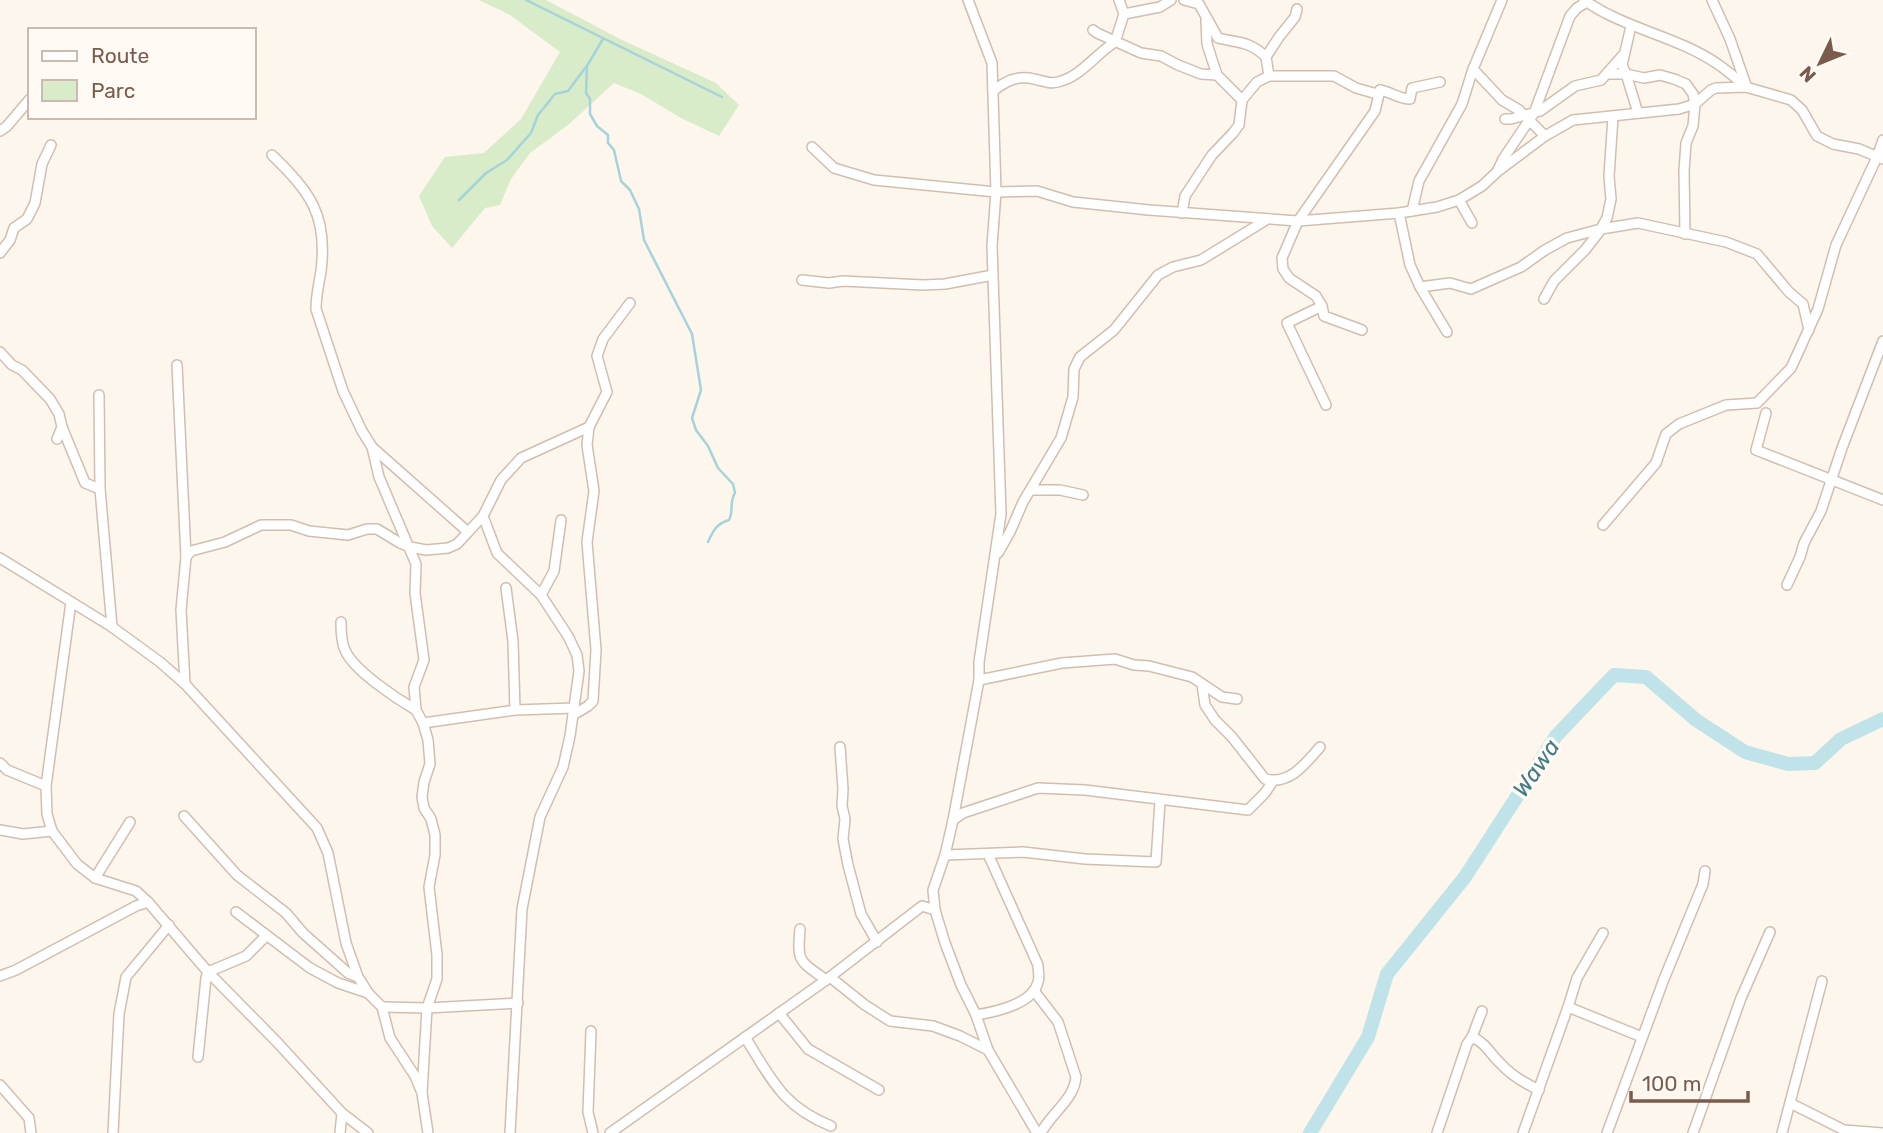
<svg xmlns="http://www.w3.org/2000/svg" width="1883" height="1133" font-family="Rubik,sans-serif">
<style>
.green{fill:#d8ecc9}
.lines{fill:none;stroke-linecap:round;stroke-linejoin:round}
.stream{stroke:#a5d3da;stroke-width:2.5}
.river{stroke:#bfe3e8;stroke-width:14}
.minor-casing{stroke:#d1beb0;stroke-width:12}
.minor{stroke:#fff;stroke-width:9}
.labels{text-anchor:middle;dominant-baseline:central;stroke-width:7;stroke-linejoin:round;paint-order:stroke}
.water-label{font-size:23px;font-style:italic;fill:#437c86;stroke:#fffaf3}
</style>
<rect width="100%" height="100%" fill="#fdf6ec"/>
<polygon class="green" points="479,0 546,0 620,39 716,83 739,105 719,136 681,118 641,94 614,83 568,125 530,153 511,179 500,205 485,208 452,248 432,226 419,196 445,157 484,153 521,119 560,52 510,15"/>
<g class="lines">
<g class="stream">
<polyline points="526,0 722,97"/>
<path d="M 603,39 L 587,66 L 586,93 L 590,99 L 590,114 L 597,126 L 608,135 L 608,143 L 614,150 L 621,181 L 630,190 L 639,209 L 644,240 L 692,334 L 701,390 L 692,418 L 696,430 L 708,446 L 718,468 L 733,484 L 735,493 C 729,501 734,511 729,520 C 716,524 713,531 708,542"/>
<polyline points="459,200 486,173 507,160 531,133 538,115 555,94 568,91 586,67"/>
</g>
<polyline class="river" points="1310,1133 1368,1037 1387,974 1465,877 1556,736 1614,675 1646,677 1696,720 1745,752 1788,764 1815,763 1841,739 1883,719"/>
<defs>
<g id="minor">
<polyline points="968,0 992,63 996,192 992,246 1001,514 979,662 979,680 953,820 945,855 933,890 935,910 945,943 961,985 976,1015 988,1050 1037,1133"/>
<path d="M 1184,0 L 1199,4 L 1218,38 C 1238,43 1250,41 1266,57"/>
<path d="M 1584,0 C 1625,29 1676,36 1716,63 C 1727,70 1737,79 1746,87"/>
<polyline points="1712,0 1730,39 1746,85"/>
<polyline points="1124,14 1160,7 1171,0"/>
<polyline points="1206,20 1207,44 1217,75 1242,100"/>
<polyline points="1631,26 1622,65 1626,74 1638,113"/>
<polyline points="1093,30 1097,33 1141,53 1161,56 1178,65 1201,74 1217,75"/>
<polyline points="1473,69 1502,100 1519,110 1545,136"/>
<polyline points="1608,74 1626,74 1644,78 1660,75 1674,79 1686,84 1693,94 1695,104 1693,126 1686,143 1684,171 1685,234"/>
<polyline points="1269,76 1266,57 1279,37 1295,17 1297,9"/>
<path d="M 993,91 C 1006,81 1017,75 1034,79 C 1044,81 1051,85 1061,81 C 1082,75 1097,53 1115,42 L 1124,14 L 1119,0"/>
<polyline points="1505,119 1511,119 1540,111 1575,86 1601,80 1624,54"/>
<polyline points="0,131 7,126 30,99"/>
<polyline points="812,147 834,168 874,180 996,192 1037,191 1073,202 1149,210 1298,221 1399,213 1437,207 1459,200 1482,186 1497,172 1545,136 1573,120 1679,109 1695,104 1711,90 1716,88 1746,87 1791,100 1802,110 1817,136 1833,144 1859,149 1883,159"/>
<path d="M 272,155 C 310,192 328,215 321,271 C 319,284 316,295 316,309 L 343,391 L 362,431 L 372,447 L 379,477 L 416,564 L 415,593 L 424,660 L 414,687 L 416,710 L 423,723 L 428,740 L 430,764 L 424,782 L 422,797 L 424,808 L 431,819 L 435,835 L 435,855 L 429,887 L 437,955 L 437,979 L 427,1008 L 422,1093"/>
<polyline points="1498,170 1503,159 1534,113 1570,16 1577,8 1587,2"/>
<polyline points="1459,200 1472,223"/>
<polyline points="1412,211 1419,181 1462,104 1473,69 1502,0"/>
<path d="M 1182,213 L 1185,196 L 1212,155 L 1233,133 L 1239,125 L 1242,100 L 1257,82 L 1269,76 L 1334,76 L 1356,88 L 1377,94 L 1380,90 C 1391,92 1399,99 1410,99 L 1412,88 L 1440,82"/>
<polyline points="1399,213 1410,265 1420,287 1447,332"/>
<polyline points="0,253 10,240 14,228 27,219 35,203 42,164 51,145"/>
<polyline points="802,280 829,283 843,281 923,285 945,284 993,275"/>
<polyline points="1420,287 1450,283 1471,289 1521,267 1545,250 1567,238 1601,229 1638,223 1726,242 1757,254 1789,292 1803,304 1809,330"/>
<polyline points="1544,299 1554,281 1585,250 1599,232 1607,218 1611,199 1609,176 1613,117"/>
<polyline points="1322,306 1287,323 1326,405"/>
<polyline points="1362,330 1324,316 1322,306 1316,296 1289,278 1283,269 1282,258 1298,221 1375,111 1380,90"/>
<polyline points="0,352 12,365 22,370 50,399 59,414 62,427 57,439"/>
<polyline points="177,365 186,557"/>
<polyline points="99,395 100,489 112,627"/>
<polyline points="1766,413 1756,450 1883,500"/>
<polyline points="62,427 85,483 100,489"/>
<polyline points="372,447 468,532"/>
<polyline points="1031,490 1060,490 1083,495"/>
<polyline points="483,516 497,553 541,595 568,636 577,655 579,671 570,736 563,767 540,817 522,909 510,1133"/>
<polyline points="1603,525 1656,463 1666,434 1679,424 1726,405 1757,403 1791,368 1818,309 1836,245 1877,157 1883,140"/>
<polyline points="998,553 1010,532 1023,502 1061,438 1073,397 1074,369 1080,357 1114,330 1158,275 1173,267 1201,260 1266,220"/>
<polyline points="0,558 112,627 160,662 185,684 317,828 328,853 346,943 358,977 369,994 382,1007 390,1038 415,1076 422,1093 428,1133"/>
<polyline points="1787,585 1800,557 1804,543 1821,511 1842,448 1883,341"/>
<polyline points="506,588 513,641 515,710"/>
<polyline points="541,595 554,571 561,520"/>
<polyline points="71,602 46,786 47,814 52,831 77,864 95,878 136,891 148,902"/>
<path d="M 341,622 C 341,631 341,642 345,650 C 353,670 397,699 416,710"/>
<polyline points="979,680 1062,663 1115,659 1134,665 1149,666 1192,677 1222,697 1237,699"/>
<polyline points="185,684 181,610 186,557 191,551 225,542 261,525 291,525 309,531 348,535 367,529 377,529 400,543 410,547 426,550 448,548 457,544 483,516 501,480 521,458 589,427"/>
<path d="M 1202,684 L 1205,705 L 1215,720 L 1232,737 L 1265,779 C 1290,785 1305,764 1320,747"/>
<polyline points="573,715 588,706 593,701 596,650 587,542 594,491 587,445 589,427 607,392 597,356 603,339 630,303"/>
<polyline points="423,723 515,710 574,708"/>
<polyline points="840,747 843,789 842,806 845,819 843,839 848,865 861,914 877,942"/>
<polyline points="0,763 7,770 46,786"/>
<polyline points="184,816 237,875 286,913 303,933 348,973 358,977"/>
<polyline points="953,820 963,813 1038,788 1085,790 1248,810 1265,793 1273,781"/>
<polyline points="0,830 23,834 52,831"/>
<polyline points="945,855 1023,852 1085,859 1156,862 1160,801"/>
<polyline points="95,878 130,822"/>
<polyline points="236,912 310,968 338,983 368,993"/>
<path d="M 800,929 C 797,963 799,960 826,980"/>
<polyline points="0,976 16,970 136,906 148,902 208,972 276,1041 342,1113 368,1133"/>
<polyline points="830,977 865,1005 890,1021 933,1026 960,1036 988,1050"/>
<path d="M 1035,992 L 1058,1022 L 1076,1077 C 1074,1100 1051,1113 1041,1133"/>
<polyline points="382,1007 427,1008 518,1003"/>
<polyline points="1568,1007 1642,1037"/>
<polyline points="779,1013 808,1049 879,1090"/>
<path d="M 976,1015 C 995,1012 1033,1004 1038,982 C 1040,977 1038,971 1038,965 L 988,854"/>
<polyline points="591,1031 588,1112 593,1133"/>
<path d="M 745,1037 C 772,1080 782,1106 831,1126"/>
<path d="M 1472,1037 C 1485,1042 1491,1055 1501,1064 C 1512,1076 1524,1083 1539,1090"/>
<polyline points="198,1057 206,978 208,972 246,956 266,936"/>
<polyline points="0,1085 29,1118 31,1133"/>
<polyline points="1790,1103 1844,1130 1883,1133"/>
<polyline points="113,1133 119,1014 126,977 169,925"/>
<polyline points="340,1133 342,1113"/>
<polyline points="610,1133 826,980 922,906 935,910"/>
<polyline points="1437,1133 1467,1044 1472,1037 1482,1011"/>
<polyline points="1523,1133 1568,1007 1577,978 1603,933"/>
<polyline points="1607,1133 1664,979 1703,884 1705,871"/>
<polyline points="1693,1133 1741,998 1770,932"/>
<polyline points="1782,1133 1822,981"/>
</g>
</defs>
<use href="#minor" class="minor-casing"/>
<use href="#minor" class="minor"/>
</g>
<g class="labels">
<g class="water-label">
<text transform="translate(1536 768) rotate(-56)">Wawa</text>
</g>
</g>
<rect x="28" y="28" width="228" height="91" fill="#fffaf3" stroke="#cabbb1" stroke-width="2"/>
<rect x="42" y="51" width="35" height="10" fill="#ffffff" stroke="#cabbb1" stroke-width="2"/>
<text x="91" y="63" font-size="21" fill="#7a5c4d">Route</text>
<rect x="42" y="80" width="35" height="21" fill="#d8ecc9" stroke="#cabbb1" stroke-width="2"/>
<text x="91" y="98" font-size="21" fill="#7a5c4d">Parc</text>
<g transform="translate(1820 63) rotate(227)" stroke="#fffaf3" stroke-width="5" paint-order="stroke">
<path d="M0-5L12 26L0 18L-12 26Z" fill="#7a5c4d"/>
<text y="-10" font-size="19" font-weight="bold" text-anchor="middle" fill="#7a5c4d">N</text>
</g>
<path d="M1631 1091v10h117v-10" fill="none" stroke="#7a5c4d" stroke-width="3.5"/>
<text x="1642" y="1091" font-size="21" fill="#7a5c4d" stroke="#fffaf3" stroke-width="5" paint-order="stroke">100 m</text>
</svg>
